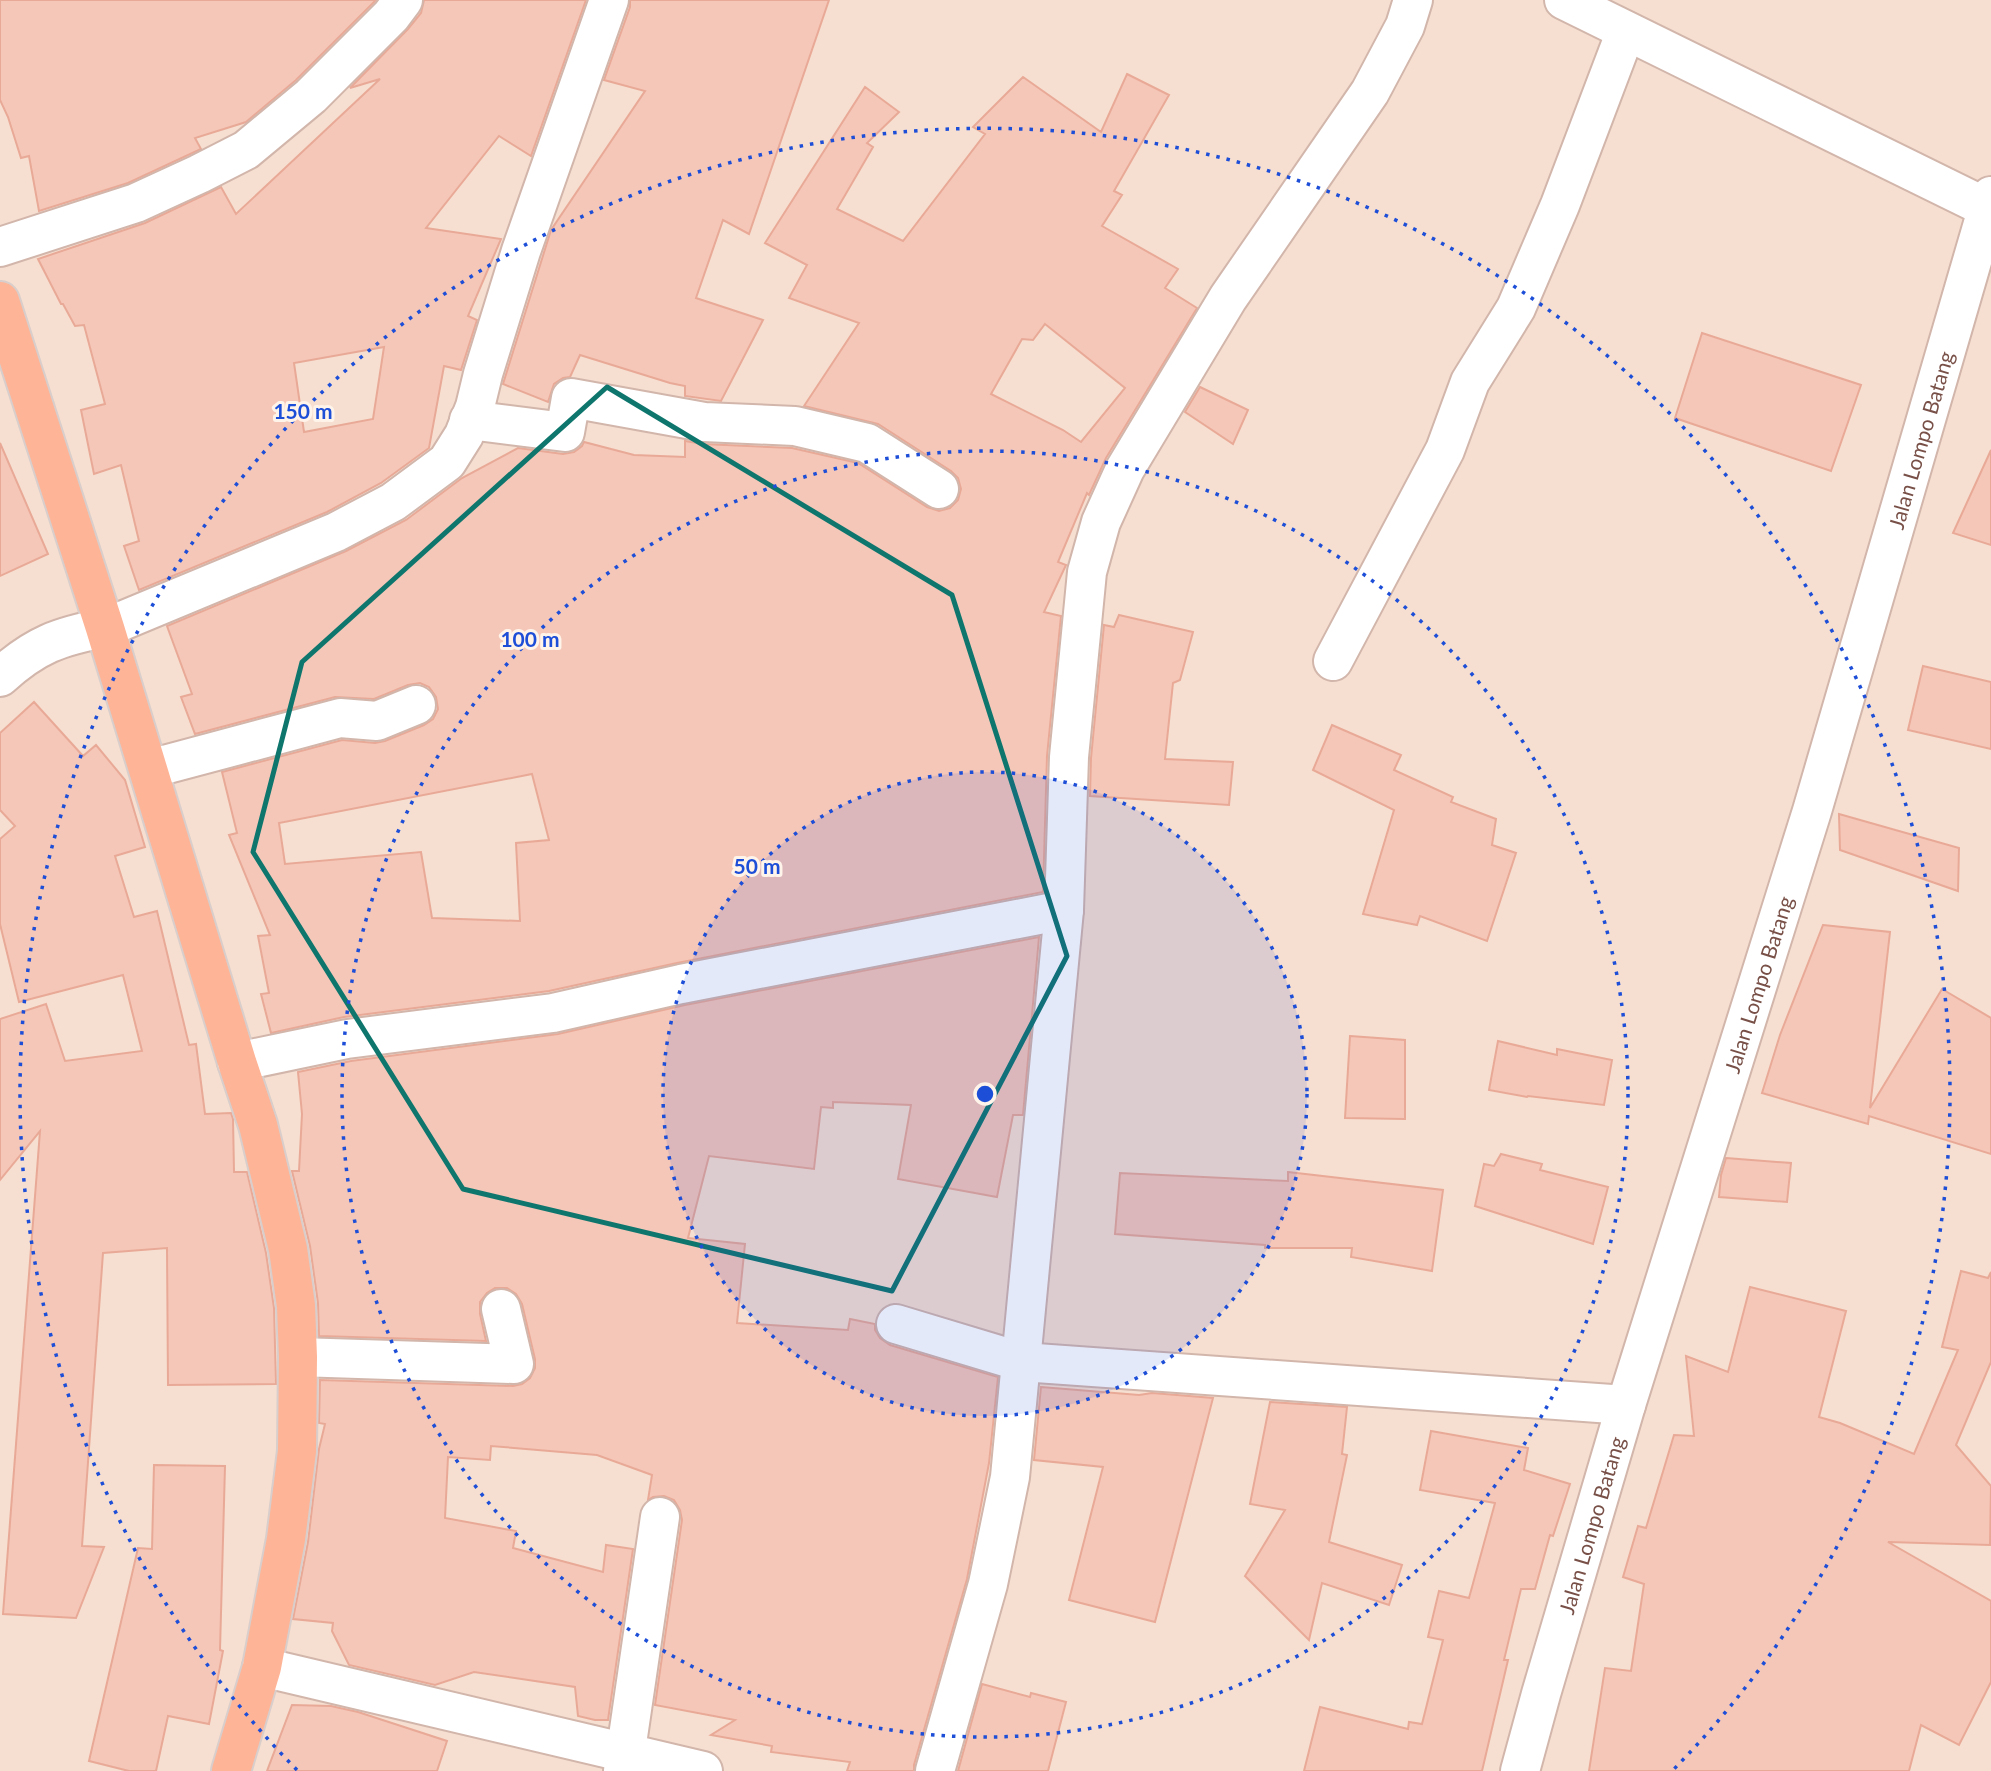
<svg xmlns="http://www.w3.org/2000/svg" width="1991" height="1771" font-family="Lato,sans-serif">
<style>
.residential{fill:#f6dfd0}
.building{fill:#f5c7b8;stroke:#e9a997;stroke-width:2;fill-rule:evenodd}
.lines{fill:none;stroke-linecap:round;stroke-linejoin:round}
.minor-casing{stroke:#d2b6ab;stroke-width:42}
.trunk-casing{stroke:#d9cecb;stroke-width:42}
.minor{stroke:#fff;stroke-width:38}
.trunk{stroke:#feb496;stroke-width:38}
.marked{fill:none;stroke:#0f766e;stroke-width:5;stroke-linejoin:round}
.ring{fill:none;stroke:#1d4ed8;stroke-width:3.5;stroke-dasharray:3.5 7}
.labels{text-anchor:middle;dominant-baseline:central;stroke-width:6;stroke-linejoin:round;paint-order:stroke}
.street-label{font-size:21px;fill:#785047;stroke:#fff4ea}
.centre{fill:#1d4ed8;stroke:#fff4ea;stroke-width:3.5}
.ring-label{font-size:21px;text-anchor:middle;font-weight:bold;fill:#1d4ed8;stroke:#fff4ea;stroke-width:6;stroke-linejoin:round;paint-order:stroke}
</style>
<rect width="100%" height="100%" fill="#feefe2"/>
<rect class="residential" x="0" y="0" width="1991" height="1771"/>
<g class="building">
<polygon points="0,0 376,0 296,80 246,122 195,138 201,149 128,183 39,211 29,156 21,158 8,117 0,100"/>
<path d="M 424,0 L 586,0 L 531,156 L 499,136 L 426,228 L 501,239 L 468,316 L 477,320 L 461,370 L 444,366 L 429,448 L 381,483 L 327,512 L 139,590 L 124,546 L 139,541 L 121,465 L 94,474 L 81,410 L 105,404 L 84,325 L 75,326 L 63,304 L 61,304 L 38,259 L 145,223 L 221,187 L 236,214 L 380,79 L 350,88 L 408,29 L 421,13 ZM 384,347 L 373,419 L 304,432 L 294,363 Z"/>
<polygon points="630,0 829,0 749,234 723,220 696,298 763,320 721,401 685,396 685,386 670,383 580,355 570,377 563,378 554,384 548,402 503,384 551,230 645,91 604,80 630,7"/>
<path d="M 1127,74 L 1169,95 L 1114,191 L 1122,195 L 1102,226 L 1178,269 L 1165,288 L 1197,308 L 1106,458 L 1089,495 L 1087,493 L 1058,562 L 1066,565 L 1044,612 L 1061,616 L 1047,756 L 1043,892 L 677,963 L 549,991 L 344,1017 L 271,1033 L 261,994 L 269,993 L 258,936 L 270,935 L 229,835 L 237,833 L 222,772 L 342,740 L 375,743 L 385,741 L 424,725 L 433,719 L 438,709 L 436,697 L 429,687 L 420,683 L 408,685 L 374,699 L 335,697 L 195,734 L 181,697 L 192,694 L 167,626 L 346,551 L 406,520 L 462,478 L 518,448 L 563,454 L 574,452 L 582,446 L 584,442 L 634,455 L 685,457 L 685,441 L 703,444 L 792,448 L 858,463 L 927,507 L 939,511 L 950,508 L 958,500 L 961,489 L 958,478 L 951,471 L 878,424 L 804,406 L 859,323 L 789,298 L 807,265 L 765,243 L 865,87 L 899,112 L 867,143 L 873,147 L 837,209 L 903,241 L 985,134 L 973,127 L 1023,77 L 1101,132 ZM 1045,324 L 1125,388 L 1081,442 L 1063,430 L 991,394 L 1022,339 L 1033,340 ZM 532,774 L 549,840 L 516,843 L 520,921 L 432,918 L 421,852 L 285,864 L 279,823 Z"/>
<polygon points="1702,333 1861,385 1831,471 1675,418"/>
<polygon points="1200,387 1248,410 1233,444 1185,412"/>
<polygon points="0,443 48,554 0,576"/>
<polygon points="1991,450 1991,545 1953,533"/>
<polygon points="1119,615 1193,632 1180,680 1173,683 1165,759 1233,762 1229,805 1090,796 1091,758 1104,625 1114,627"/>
<polygon points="1923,666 1991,682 1991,749 1908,730"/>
<polygon points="34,702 83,756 96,745 125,780 145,847 115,856 134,917 157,911 189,1045 196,1044 205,1114 231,1113 233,1119 234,1172 247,1172 266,1253 274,1308 276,1384 168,1385 167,1248 103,1253 82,1546 104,1547 76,1618 3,1614 40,1131 0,1180 0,1019 46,1004 65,1061 142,1051 123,975 19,1002 0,924 0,839 15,826 0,810 0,733"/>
<polygon points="1332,725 1401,755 1394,770 1453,797 1451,802 1496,819 1492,845 1516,853 1487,941 1420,916 1417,925 1363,914 1394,810 1313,770"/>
<polygon points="1839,814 1959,848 1958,891 1840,850"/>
<polygon points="1823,925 1890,932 1870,1108 1942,989 1991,1018 1991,1154 1869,1116 1868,1124 1762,1093 1780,1035"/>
<polygon points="1039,937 1023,1115 1013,1115 997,1197 898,1179 911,1105 833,1102 833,1108 821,1107 814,1169 709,1156 688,1238 745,1244 737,1323 848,1330 850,1319 875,1324 875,1330 880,1338 890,1345 998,1377 989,1463 967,1579 914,1765 914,1771 847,1771 850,1762 771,1752 772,1746 711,1735 735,1720 655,1705 682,1520 680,1510 674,1500 664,1496 653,1497 648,1500 652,1475 597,1455 491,1446 490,1460 448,1457 445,1518 516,1531 513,1548 603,1572 606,1545 633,1549 608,1720 595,1720 578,1716 575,1687 474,1672 435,1685 349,1665 332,1631 333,1623 293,1619 308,1542 319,1449 325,1424 319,1423 320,1380 513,1386 522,1384 530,1378 535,1368 535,1359 522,1304 516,1294 507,1288 495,1288 487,1293 480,1302 480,1314 486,1341 319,1336 318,1303 310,1246 292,1171 299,1171 302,1114 298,1072 351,1061 558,1034 685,1005"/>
<polygon points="1350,1036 1405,1040 1405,1119 1345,1118"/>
<polygon points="1498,1041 1557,1055 1557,1049 1612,1060 1604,1105 1528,1096 1527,1097 1489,1090"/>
<polygon points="1501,1154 1542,1164 1540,1170 1608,1187 1593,1244 1475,1206 1484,1164 1494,1166"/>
<polygon points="1726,1158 1791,1163 1787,1202 1719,1197 1721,1175"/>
<polygon points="1288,1172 1443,1190 1432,1271 1351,1257 1352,1248 1265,1248 1265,1245 1115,1234 1120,1173 1288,1181"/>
<polygon points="1961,1271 1988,1278 1991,1272 1991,1362 1956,1445 1991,1486 1990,1545 1888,1542 1991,1601 1991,1682 1959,1745 1921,1725 1909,1771 1589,1771 1605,1668 1631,1671 1644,1584 1623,1577 1638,1526 1646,1528 1674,1435 1694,1436 1686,1356 1728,1372 1750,1287 1846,1311 1819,1417 1840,1423 1914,1454 1958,1350 1942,1347"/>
<polygon points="1041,1387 1139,1395 1152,1393 1213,1398 1155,1622 1069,1600 1103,1467 1034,1460"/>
<polygon points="1270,1402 1347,1407 1342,1454 1347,1455 1329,1542 1402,1565 1389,1605 1322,1583 1309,1640 1245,1576 1285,1510 1250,1504"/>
<polygon points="1431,1431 1528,1448 1524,1470 1570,1484 1553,1536 1550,1535 1535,1589 1521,1589 1504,1660 1508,1660 1482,1771 1304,1771 1320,1707 1408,1729 1409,1722 1422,1724 1443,1640 1428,1637 1439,1591 1469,1598 1495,1503 1420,1490"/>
<polygon points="154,1465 225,1466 220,1650 223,1651 209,1724 168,1716 156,1771 129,1771 89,1761 138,1548 152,1549"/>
<polygon points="982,1684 1030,1697 1031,1693 1066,1702 1048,1771 958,1771"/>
<polygon points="292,1705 331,1706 358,1712 447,1741 437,1771 267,1771"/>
</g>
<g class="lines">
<defs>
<g id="minor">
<polyline points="1564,0 1987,208"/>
<polyline points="0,247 136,203 199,174 246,150 311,96 391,16 403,0"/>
<polyline points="469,420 565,432 571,398 704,422 795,426 867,443 939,489"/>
<polyline points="1333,661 1445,450 1470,382 1516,308 1560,205 1626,31"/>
<path d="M 0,677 C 35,645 60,636 105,628 L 336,532 L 393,502 L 447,462 L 464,435 L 475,407 L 483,374 L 521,251 L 609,0"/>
<polyline points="149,769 340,718 377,721 416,705"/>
<polyline points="237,1062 347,1039 553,1013 681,984 1064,910"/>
<polyline points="896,1324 1022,1362 1626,1405"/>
<polyline points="298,1357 514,1364 501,1309"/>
<polyline points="262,1667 703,1771"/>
<polyline points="623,1771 660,1517"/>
<polyline points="935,1771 988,1584 1010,1477 1064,910 1069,757 1087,572 1101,522 1125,469 1228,298 1370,92 1405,26 1413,0"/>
<path id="s1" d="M 1520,1771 L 1541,1694 L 1626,1405 L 1812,811 L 1991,196"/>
</g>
<polyline id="trunk" points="0,301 105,628 237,1062 258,1125 288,1249 296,1306 298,1357 297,1451 286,1539 262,1667 231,1771"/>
</defs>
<use href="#minor" class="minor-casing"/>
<use href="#trunk" class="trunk-casing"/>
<use href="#minor" class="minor"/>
<use href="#trunk" class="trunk"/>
</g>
<path class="marked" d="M 607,387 L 952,595 L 1067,956 L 892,1291 L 463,1189 L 253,852 L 302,662 Z"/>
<circle cx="985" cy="1094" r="322" fill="#1d4ed8" fill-opacity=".12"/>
<g class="ring">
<circle cx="985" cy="1094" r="322"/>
<circle cx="985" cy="1094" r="643"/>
<path d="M297 1770A965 965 0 1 1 1673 1770"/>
</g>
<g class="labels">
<g class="street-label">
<text stroke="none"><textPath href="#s1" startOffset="1390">Jalan Lompo Batang</textPath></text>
<text stroke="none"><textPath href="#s1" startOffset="822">Jalan Lompo Batang</textPath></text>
<text stroke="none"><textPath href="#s1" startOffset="256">Jalan Lompo Batang</textPath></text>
</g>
</g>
<circle cx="985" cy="1094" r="10" class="centre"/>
<g class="ring-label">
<text x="303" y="419">150 m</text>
<text x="530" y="647">100 m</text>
<text x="757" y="874">50 m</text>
</g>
</svg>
